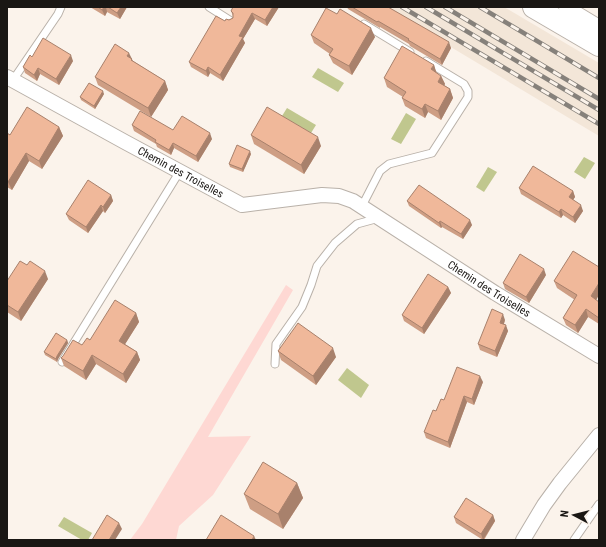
<svg xmlns="http://www.w3.org/2000/svg" width="606" height="547" font-family="'Roboto Condensed',sans-serif">
<style>
.built{fill:#f3e6d8}
.green{fill:#fed8d3}
.water{fill:#c0c78e}
.lines{fill:none;stroke-linecap:round;stroke-linejoin:round}
.lane-casing{stroke:#b9b1a9;stroke-width:9}
.street-casing{stroke:#b9b1a9;stroke-width:16}
.primary-casing{stroke:#b9b1a9;stroke-width:24}
.lane{stroke:#fff;stroke-width:7}
.street{stroke:#fff;stroke-width:14}
.primary{stroke:#fff;stroke-width:22}
.rail-casing{stroke:#86817b;stroke-width:4.5}
.rail{stroke:#fbf3eb;stroke-width:3;stroke-dasharray:9;stroke-linecap:butt}
.wall{fill:#ce9e84}
.shaded-wall{fill:#a8816c}
.building{fill:#f0b89a;stroke:#a8816c}
.labels{text-anchor:middle;dominant-baseline:central;stroke-width:3;stroke-linejoin:round;paint-order:stroke}
.street-label{font-size:11px;fill:#1a1714;stroke:#fbf3eb}
</style>
<rect width="100%" height="100%" fill="#fbf3eb"/>
<polygon class="built" points="384,7 504,7 599,63 599,136"/>
<polygon class="green" points="286,285 293,290 208,437 251,436 213,495 179,526 176,540 130,540 142,524"/>
<g class="water">
<polygon points="318,68 344,83 338,92 312,77"/>
<polygon points="287,108 316,125 311,133 282,116"/>
<polygon points="406,113 416,119 401,144 391,139"/>
<polygon points="584,157 595,163 585,179 574,172"/>
<polygon points="488,167 497,172 484,192 476,187"/>
<polygon points="347,368 369,385 361,398 338,380"/>
<polygon points="64,517 92,533 88,540 82,540 58,526"/>
</g>
<g class="lines">
<defs>
<g id="lane">
<polyline points="209,7 231,21"/>
<polyline points="364,24 410,52"/>
<polyline points="13,80 58,14 61,7"/>
<polyline points="362,206 380,171 389,164 432,153 468,97 468,91 464,84 426,61"/>
<polyline points="62,362 180,171"/>
<polyline points="275,364 276,344 302,307 311,285 317,266 335,243 357,224 379,218"/>
<polyline points="574,540 599,504"/>
</g>
<g id="street">
<polyline points="566,7 599,27"/>
<path id="s1" d="M 7,77 L 125,142 L 242,205 L 322,195 L 339,196 L 353,201 L 495,293 L 599,356"/>
<polyline points="523,540 544,505 560,483 599,435"/>
</g>
<polyline id="primary" points="534,7 599,45"/>
</defs>
<use href="#lane" class="lane-casing"/>
<use href="#street" class="street-casing"/>
<use href="#primary" class="primary-casing"/>
<use href="#lane" class="lane"/>
<use href="#street" class="street"/>
<use href="#primary" class="primary"/>
<defs>
<g id="rail">
<polyline points="402,7 599,124"/>
<polyline points="426,7 599,110"/>
<polyline points="445,7 599,99"/>
<polyline points="480,7 599,78"/>
</g>
</defs>
<use href="#rail" class="rail-casing"/>
<use href="#rail" class="rail"/>
</g>
<g class="wall">
<polygon points="90,7 127,7 120,19 107,12 105,16"/>
<polygon points="279,7 267,26 255,19 243,39 245,43 223,81 210,73 208,77 191,67 189,62 225,21 233,18 233,16 231,11"/>
<polygon points="347,7 388,7 451,48 442,65 410,46 409,44 380,27 380,28 348,9"/>
<polygon points="337,14 375,37 352,75 333,63 329,55 330,54 314,43 311,35"/>
<polygon points="32,57 73,61 59,85 40,74 37,81 25,73 23,67"/>
<polygon points="131,59 133,61 165,81 168,90 151,117 98,85 95,77"/>
<polygon points="434,65 436,73 441,76 445,84 444,85 450,89 453,98 441,120 428,112 425,118 405,106 402,98 403,97 387,87 384,78"/>
<polygon points="104,94 95,109 81,100 80,97"/>
<polygon points="132,125 173,130 212,139 198,162 174,148 171,155 157,147 156,144 134,131"/>
<polygon points="59,127 63,136 42,169 29,161 12,190 7,187 7,133 10,135"/>
<polygon points="251,135 321,146 304,174 254,144"/>
<polygon points="251,154 243,172 230,167 229,164"/>
<polygon points="519,188 573,191 575,197 573,200 583,211 575,223 563,215 561,218 521,194"/>
<polygon points="111,195 113,201 105,213 103,211 88,233 69,220 66,214"/>
<polygon points="407,201 472,225 463,239 442,227 441,228 409,206"/>
<polygon points="546,275 529,303 505,289 503,283"/>
<polygon points="48,279 21,321 7,312 7,281"/>
<polygon points="554,281 596,300 599,302 599,324 588,317 578,333 566,325 563,318 575,300 557,288"/>
<polygon points="448,287 451,293 424,334 404,321 402,315"/>
<polygon points="136,313 139,322 125,344 137,352 140,360 126,383 96,364 86,380 64,366 61,358"/>
<polygon points="505,320 504,324 508,331 497,357 480,350 478,344"/>
<polygon points="67,340 68,343 58,359 57,362 45,355 44,352"/>
<polygon points="278,351 336,357 316,385 281,360"/>
<polygon points="483,382 474,405 467,402 450,448 426,438 424,432 436,411 444,400"/>
<polygon points="297,483 303,498 283,529 250,509 244,494"/>
<polygon points="493,515 495,521 484,540 483,540 456,523 454,517"/>
</g>
<g class="shaded-wall">
<polygon points="104,7 106,7 107,12 105,16 102,10"/>
<polygon points="121,7 127,7 120,19 117,13"/>
<polygon points="273,7 279,7 267,26 265,20"/>
<polygon points="252,13 255,19 243,39 245,43 223,81 220,75 239,36"/>
<polygon points="371,28 375,37 352,75 349,66"/>
<polygon points="449,42 451,48 442,65 440,59"/>
<polygon points="129,53 132,59 135,68 127,56"/>
<polygon points="71,55 73,61 59,85 56,79"/>
<polygon points="434,65 437,74 431,69"/>
<polygon points="208,67 210,73 208,77 206,71"/>
<polygon points="38,68 40,74 37,81 34,75"/>
<polygon points="441,76 445,84 441,91 438,82"/>
<polygon points="165,81 168,90 151,117 148,108"/>
<polygon points="450,89 453,98 441,120 438,111"/>
<polygon points="103,91 104,94 95,109 94,106"/>
<polygon points="425,104 428,112 425,118 422,109"/>
<polygon points="59,127 63,136 42,169 39,161"/>
<polygon points="210,133 212,139 198,162 196,156"/>
<polygon points="318,137 321,146 304,174 301,165"/>
<polygon points="173,143 174,148 171,155 169,150"/>
<polygon points="250,151 251,154 243,172 242,169"/>
<polygon points="26,153 29,161 12,190 8,182"/>
<polygon points="573,191 575,197 571,203 569,197"/>
<polygon points="111,195 113,201 105,213 103,207"/>
<polygon points="101,205 103,211 88,233 86,227"/>
<polygon points="581,205 583,211 575,223 573,217"/>
<polygon points="561,209 563,215 561,218 559,212"/>
<polygon points="470,220 472,225 463,239 461,234"/>
<polygon points="440,221 442,227 441,228 439,223"/>
<polygon points="544,269 546,275 529,303 526,297"/>
<polygon points="45,271 48,279 21,321 18,312"/>
<polygon points="599,283 599,295 594,304 591,296"/>
<polygon points="448,287 451,293 424,334 422,328"/>
<polygon points="586,309 588,317 578,333 575,325"/>
<polygon points="136,313 139,322 122,349 119,341"/>
<polygon points="503,314 505,320 502,329 500,323"/>
<polygon points="506,325 508,331 497,357 495,351"/>
<polygon points="67,340 68,343 58,359 57,362 56,359 57,356"/>
<polygon points="333,348 336,357 316,385 313,376"/>
<polygon points="137,352 140,360 126,383 123,374"/>
<polygon points="92,355 96,364 86,380 83,371"/>
<polygon points="480,376 483,382 474,405 472,399"/>
<polygon points="464,396 467,402 450,448 448,442"/>
<polygon points="297,483 303,498 283,529 278,514"/>
<polygon points="493,515 495,521 483,540 481,534"/>
<polygon points="119,523 122,529 115,540 109,540"/>
<polygon points="254,536 256,540 252,540"/>
</g>
<g class="building">
<polygon points="98,7 104,7 102,10"/>
<polygon points="108,7 121,7 117,13"/>
<polygon points="233,7 273,7 265,20 252,13 239,36 243,37 220,75 208,67 206,71 189,62 216,16 225,21 226,19 229,20 233,18 233,13 231,11"/>
<polygon points="352,7 388,7 449,42 440,59 408,40 409,39 378,21 377,22"/>
<polygon points="326,8 337,14 340,9 371,28 349,66 329,55 333,49 311,35"/>
<polygon points="43,38 71,55 56,79 38,68 34,75 23,67 30,55 32,57"/>
<polygon points="115,44 129,53 127,56 132,59 131,60 165,81 148,108 95,77"/>
<polygon points="402,46 434,65 431,69 441,76 438,82 450,89 438,111 425,104 422,109 402,98 406,92 384,78"/>
<polygon points="89,83 103,91 94,106 80,97"/>
<polygon points="27,107 59,127 39,161 26,153 8,182 7,181 7,133 10,135"/>
<polygon points="267,107 318,137 301,165 251,135"/>
<polygon points="140,111 173,130 182,116 210,133 196,156 173,143 169,150 155,142 156,140 132,125"/>
<polygon points="237,145 250,151 242,169 229,164"/>
<polygon points="533,166 573,191 569,197 581,205 573,217 561,209 559,212 519,188"/>
<polygon points="88,180 111,195 103,207 101,205 86,227 66,214"/>
<polygon points="419,185 470,220 461,234 440,221 439,223 407,201"/>
<polygon points="573,251 599,267 599,283 591,296 599,302 599,318 586,309 575,325 563,318 577,295 554,281"/>
<polygon points="520,254 544,269 526,297 503,283"/>
<polygon points="20,261 27,265 30,261 45,271 18,312 7,305 7,281"/>
<polygon points="428,274 448,287 422,328 402,315"/>
<polygon points="115,300 136,313 119,341 137,352 123,374 92,355 83,371 61,358 63,356 73,340 82,345 87,338 90,340"/>
<polygon points="492,309 503,314 500,323 506,325 495,351 478,344"/>
<polygon points="298,323 333,348 313,376 278,351"/>
<polygon points="56,333 67,340 57,356 56,359 44,352"/>
<polygon points="457,367 480,376 472,399 464,396 448,442 424,432 433,410 436,411 441,399 444,400"/>
<polygon points="263,462 297,483 278,514 244,494"/>
<polygon points="466,498 493,515 481,534 454,517"/>
<polygon points="107,515 119,523 109,540 92,540"/>
<polygon points="221,515 254,536 252,540 206,540"/>
</g>
<g class="labels">
<g class="street-label">
<text stroke="none"><textPath href="#s1" startOffset="198">Chemin des Troiselles</textPath></text>
<text stroke="none"><textPath href="#s1" startOffset="542">Chemin des Troiselles</textPath></text>
</g>
</g>
<rect width="606" height="547" fill="none" stroke="#1a1714" stroke-width="16"/>
<g transform="translate(574 515) rotate(277)" stroke="#fbf3eb" stroke-width="3" paint-order="stroke">
<path d="M0-3L7 15L0 10L-7 15Z" fill="#1a1714"/>
<text y="-6" font-size="11" font-weight="bold" text-anchor="middle" fill="#1a1714">N</text>
</g>
</svg>
